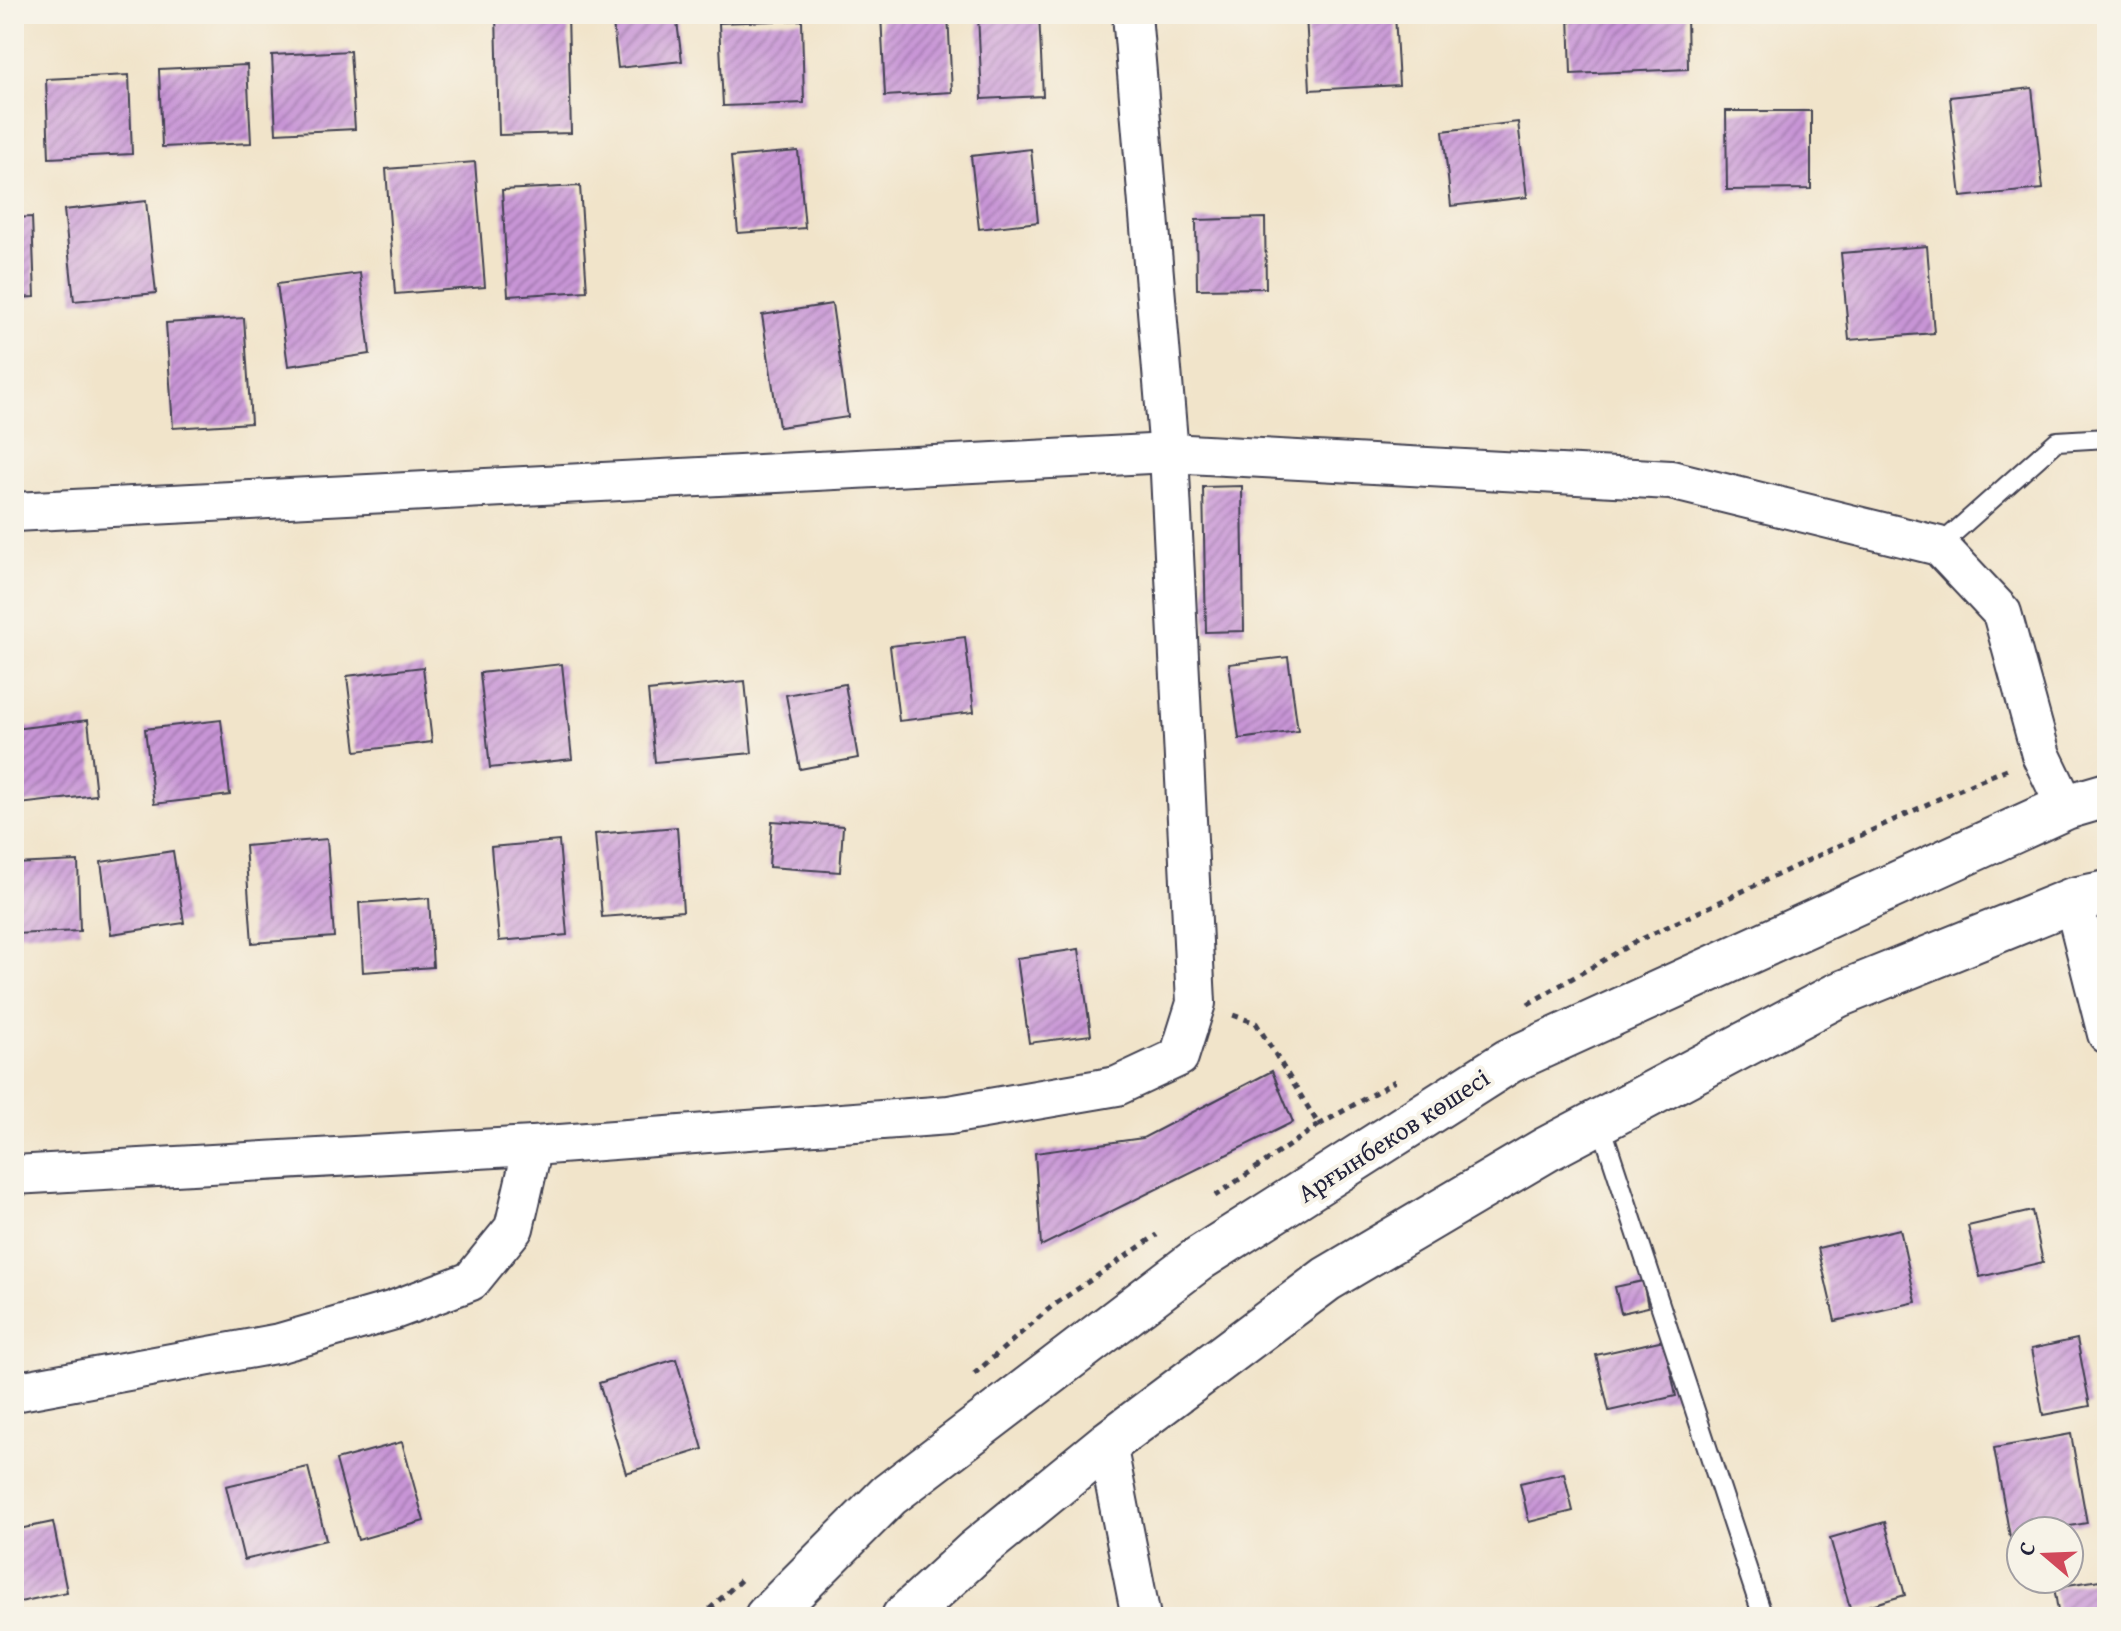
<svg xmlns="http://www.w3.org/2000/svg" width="2121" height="1631" font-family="'Gentium Book Plus',serif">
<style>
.building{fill:url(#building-hatch)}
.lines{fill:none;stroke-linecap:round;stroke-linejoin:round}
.lane-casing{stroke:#413f50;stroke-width:22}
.street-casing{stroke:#413f50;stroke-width:42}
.primary-casing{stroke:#413f50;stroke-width:48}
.path{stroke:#413f50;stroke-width:5;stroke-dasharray:6 6;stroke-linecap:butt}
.lane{stroke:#fff;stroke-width:18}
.street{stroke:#fff;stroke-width:38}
.primary{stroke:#fff;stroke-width:44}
.labels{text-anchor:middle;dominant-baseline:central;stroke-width:8;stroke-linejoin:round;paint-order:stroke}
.street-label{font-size:26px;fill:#22223b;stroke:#f7f3e8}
</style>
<defs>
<pattern id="building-hatch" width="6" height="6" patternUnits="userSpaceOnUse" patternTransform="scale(2)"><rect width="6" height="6" fill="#c895d6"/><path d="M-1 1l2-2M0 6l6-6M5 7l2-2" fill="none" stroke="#a279af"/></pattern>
</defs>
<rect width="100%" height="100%" fill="#f7f3e8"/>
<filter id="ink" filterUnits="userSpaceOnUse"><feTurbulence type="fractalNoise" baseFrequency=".0125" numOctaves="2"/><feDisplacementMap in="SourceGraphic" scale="16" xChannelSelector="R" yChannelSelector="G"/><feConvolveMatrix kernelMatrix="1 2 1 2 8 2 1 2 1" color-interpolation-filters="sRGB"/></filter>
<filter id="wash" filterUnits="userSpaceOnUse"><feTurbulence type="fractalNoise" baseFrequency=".006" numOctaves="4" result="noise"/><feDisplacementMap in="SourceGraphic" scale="32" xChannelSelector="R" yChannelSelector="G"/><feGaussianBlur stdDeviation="1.8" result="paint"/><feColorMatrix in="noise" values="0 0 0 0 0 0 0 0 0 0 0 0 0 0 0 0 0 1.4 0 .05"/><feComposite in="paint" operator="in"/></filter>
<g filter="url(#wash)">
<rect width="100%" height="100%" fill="#f1e4ca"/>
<g id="blocks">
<g class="building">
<polygon points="496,14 568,14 571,133 499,135"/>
<polygon points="612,14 676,14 682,61 618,68"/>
<polygon points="881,14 948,14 952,92 885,96"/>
<polygon points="978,14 1039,14 1043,96 982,99"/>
<polygon points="1306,14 1395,14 1399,85 1310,90"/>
<polygon points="1569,14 1687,14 1688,69 1571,74"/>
<polygon points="802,20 804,103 723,106 719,23"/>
<polygon points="350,51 355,129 276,133 272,55"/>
<polygon points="247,65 251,143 162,147 159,69"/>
<polygon points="129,75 132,154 49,158 46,79"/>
<polygon points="2032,88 2043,189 1961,197 1950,97"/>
<polygon points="1726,111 1811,111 1811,189 1727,190"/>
<polygon points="1518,122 1527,197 1451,206 1443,131"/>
<polygon points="1031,149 1038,222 979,229 971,156"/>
<polygon points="798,151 805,228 738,233 731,157"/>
<polygon points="475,162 485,287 395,294 386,169"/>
<polygon points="580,186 587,291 508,296 502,190"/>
<polygon points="146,201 156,293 74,301 64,210"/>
<polygon points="32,217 35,297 14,298 14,218"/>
<polygon points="1265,218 1266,288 1197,289 1196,220"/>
<polygon points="1927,246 1934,333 1849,340 1841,253"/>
<polygon points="360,273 370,354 288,366 277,284"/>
<polygon points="832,304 848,417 779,427 762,315"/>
<polygon points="244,318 251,423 173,428 166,323"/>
<polygon points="1242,486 1244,631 1206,632 1203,487"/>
<polygon points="965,637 974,712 899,721 890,646"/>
<polygon points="1288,657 1298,731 1239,739 1229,664"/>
<polygon points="562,664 572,759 490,768 480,673"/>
<polygon points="423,667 432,742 356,751 347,676"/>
<polygon points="745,681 752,753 655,762 648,691"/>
<polygon points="845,684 858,758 800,769 786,695"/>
<polygon points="88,720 96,795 20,804 14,729"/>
<polygon points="221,720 230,795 154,804 145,729"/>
<polygon points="772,821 843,826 840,872 769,867"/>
<polygon points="677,827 683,911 602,917 595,834"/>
<polygon points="327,839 334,937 252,943 245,846"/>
<polygon points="559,841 567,935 499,941 491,847"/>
<polygon points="173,851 184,923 111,934 101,862"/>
<polygon points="78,861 80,931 14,934 14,864"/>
<polygon points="429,898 433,967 363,972 359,903"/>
<polygon points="1079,949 1091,1035 1029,1043 1017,958"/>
<polygon points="1272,1071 1293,1122 1041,1246 1035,1153 1143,1138"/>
<polygon points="2032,1211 2043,1262 1980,1277 1968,1226"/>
<polygon points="1900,1229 1916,1302 1835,1321 1818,1248"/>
<polygon points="1643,1281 1648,1307 1621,1313 1615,1287"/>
<polygon points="2077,1339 2090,1406 2043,1415 2031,1349"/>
<polygon points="1664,1340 1676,1396 1609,1411 1596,1355"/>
<polygon points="676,1359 703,1449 626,1473 599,1383"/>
<polygon points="2071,1434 2087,1523 2042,1531 2021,1531 2021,1535 2010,1537 1994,1448"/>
<polygon points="402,1442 424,1521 358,1540 336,1460"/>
<polygon points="308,1467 326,1540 244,1560 226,1486"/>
<polygon points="1564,1473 1573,1511 1529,1522 1520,1483"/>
<polygon points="53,1522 67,1592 15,1603 14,1530"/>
<polygon points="1885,1522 1905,1595 1851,1611 1830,1538"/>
<polygon points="2107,1579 2107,1617 2059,1617 2054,1587"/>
</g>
</g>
</g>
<g filter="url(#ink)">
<use href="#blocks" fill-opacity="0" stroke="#413f50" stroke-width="2"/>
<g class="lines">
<defs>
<g id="lane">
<polyline points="1939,546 2057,441 2107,438"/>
<polyline points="1600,1122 1763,1617"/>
</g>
<g id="street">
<polyline points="14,512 1169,453 1671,480 1939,546 2002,613 2041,755 2066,807"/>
<polyline points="2073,900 2107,1034"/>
<polyline points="14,1175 533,1146 949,1115 1117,1086 1179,1057 1196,1003 1169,453 1132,14"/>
<polyline points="14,1392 280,1343 391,1311 471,1281 514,1228 533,1146"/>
<polyline points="1107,1444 1141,1617"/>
</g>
<g id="primary">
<polyline points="767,1617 889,1495 1200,1258 1509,1061 2066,807 2107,795"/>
<polyline points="904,1617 976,1551 1107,1444 1327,1279 1547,1149 1838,995 2073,900 2107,893"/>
</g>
</defs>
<use href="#lane" class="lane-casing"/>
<use href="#street" class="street-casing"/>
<use href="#primary" class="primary-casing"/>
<g class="path">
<polyline points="1528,1004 1635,942 1951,793 2007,769"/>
<polyline points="1319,1125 1395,1081"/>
<polyline points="1215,1196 1319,1125 1256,1023 1230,1014"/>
<polyline points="974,1374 1051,1307 1157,1235"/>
<polyline points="701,1617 744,1577"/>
</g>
<use href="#lane" class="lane"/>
<use href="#street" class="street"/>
<use href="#primary" class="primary"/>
</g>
</g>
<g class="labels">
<g class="street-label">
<text transform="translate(1393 1135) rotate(-33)">Арғынбеков көшесі</text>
</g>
</g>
<rect width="2121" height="1631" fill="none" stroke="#f7f3e8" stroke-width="48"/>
<g transform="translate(2045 1555) rotate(289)"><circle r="38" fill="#f7f3e8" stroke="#a29fa3" stroke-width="2"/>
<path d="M0-6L14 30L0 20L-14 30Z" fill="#d1495b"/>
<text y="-12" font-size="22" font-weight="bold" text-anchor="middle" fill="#22223b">С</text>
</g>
</svg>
